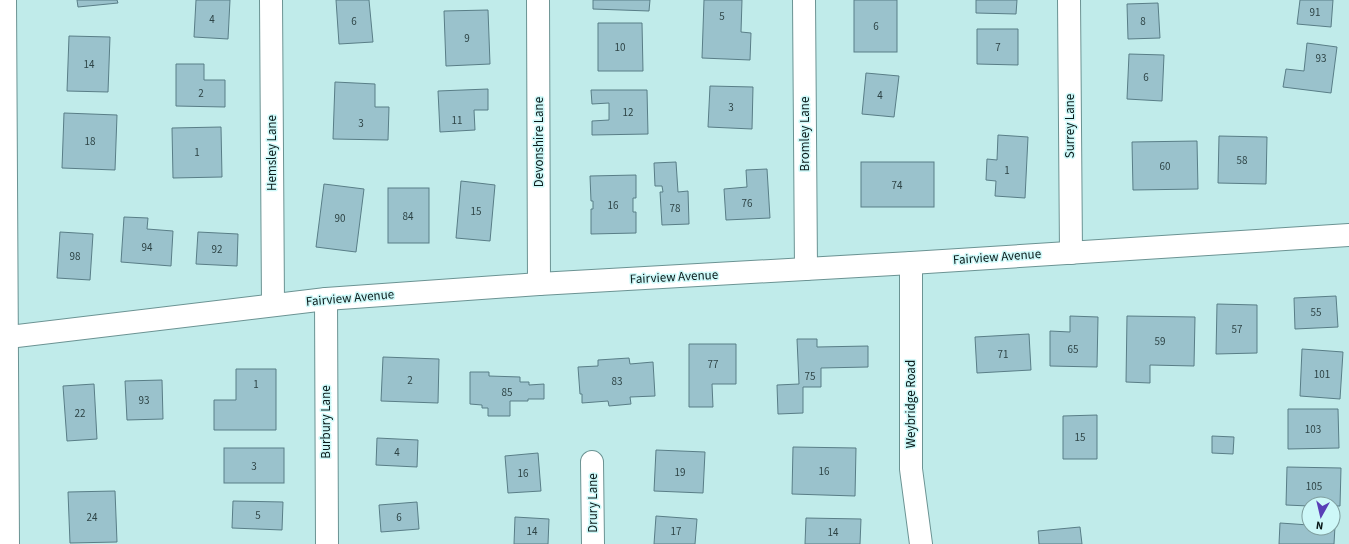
<svg xmlns="http://www.w3.org/2000/svg" width="1349" height="544" font-family="'Source Sans 3',sans-serif">
<style>
.building{fill:#9ac2cc;stroke:#597e87}
.lines{fill:none;stroke-linecap:round;stroke-linejoin:round}
.minor-casing{stroke:#6b9393;stroke-width:24}
.tertiary-casing{stroke:#6b9393;stroke-width:24}
.minor{stroke:#fff;stroke-width:22}
.tertiary{stroke:#fff;stroke-width:22}
.labels{text-anchor:middle;dominant-baseline:central;stroke-width:3;stroke-linejoin:round;paint-order:stroke}
.number-label{font-size:11px;fill:#2e4446}
.street-label{font-size:13px;fill:#0a1a1a;stroke:#cdf8f8}
</style>
<rect width="100%" height="100%" fill="#c0ebea"/>
<g class="building">
<polygon points="77,0 117,0 118,3 78,7"/>
<polygon points="196,0 230,0 228,39 194,37"/>
<polygon points="336,0 369,0 373,42 339,44"/>
<polygon points="593,0 650,0 649,11 593,9"/>
<polygon points="704,0 742,0 741,32 751,33 750,60 702,58"/>
<rect x="854" y="0" width="43" height="52"/>
<polygon points="976,0 1017,0 1016,14 976,13"/>
<polygon points="1300,0 1333,0 1331,27 1297,24"/>
<polygon points="1158,3 1160,38 1128,39 1127,4"/>
<polygon points="488,10 490,64 446,66 444,11"/>
<polygon points="598,23 642,23 643,71 598,71"/>
<polygon points="977,29 1018,29 1018,65 977,64"/>
<polygon points="69,36 110,37 108,92 67,91"/>
<polygon points="1307,43 1337,47 1331,93 1283,87 1286,69 1304,71"/>
<polygon points="1129,54 1164,55 1162,101 1127,99"/>
<polygon points="176,64 204,64 204,80 225,80 225,107 176,106"/>
<polygon points="866,73 899,76 894,117 862,114"/>
<polygon points="335,82 375,84 375,107 389,107 388,140 333,139"/>
<polygon points="710,86 753,87 752,129 708,127"/>
<polygon points="488,89 488,110 474,110 475,130 440,132 438,91"/>
<polygon points="591,90 647,90 648,134 592,135 592,121 609,120 609,103 592,104"/>
<polygon points="64,113 117,115 115,170 62,168"/>
<polygon points="221,127 222,177 173,178 172,128"/>
<polygon points="998,135 1028,137 1025,198 995,196 996,181 986,180 987,159 997,160"/>
<polygon points="1219,136 1267,137 1266,184 1218,183"/>
<polygon points="1197,141 1198,189 1133,190 1132,142"/>
<polygon points="676,162 678,192 688,191 689,224 662,225 660,192 663,192 662,186 655,186 654,163"/>
<rect x="861" y="162" width="73" height="45"/>
<polygon points="767,169 770,218 726,220 724,189 747,187 746,170"/>
<polygon points="636,175 636,198 633,198 633,212 636,212 636,233 591,234 591,209 593,209 593,201 591,201 590,176"/>
<polygon points="461,181 495,185 490,241 456,238"/>
<polygon points="324,184 364,189 356,252 316,247"/>
<rect x="388" y="188" width="41" height="55"/>
<polygon points="124,217 148,218 147,229 173,231 171,266 121,262"/>
<polygon points="60,232 93,234 90,280 57,278"/>
<polygon points="198,232 238,234 237,266 196,264"/>
<polygon points="1336,296 1338,327 1295,329 1294,298"/>
<polygon points="1217,304 1257,305 1257,353 1216,354"/>
<polygon points="1070,316 1098,317 1097,367 1050,366 1050,331 1070,332"/>
<polygon points="1127,316 1195,317 1194,366 1150,365 1150,383 1126,382"/>
<polygon points="1029,334 1031,370 977,373 975,337"/>
<polygon points="797,339 817,339 817,347 868,346 868,367 821,368 821,387 803,387 803,413 778,414 777,385 799,384"/>
<polygon points="689,344 736,344 736,384 712,384 713,407 689,407"/>
<polygon points="1302,349 1343,352 1340,399 1300,396"/>
<polygon points="383,357 439,359 438,403 381,401"/>
<polygon points="629,358 630,364 653,362 655,396 630,397 631,404 609,406 608,401 582,403 582,394 580,394 578,367 598,366 598,360"/>
<polygon points="236,369 276,369 276,430 214,430 214,400 236,400"/>
<polygon points="470,372 489,372 489,376 520,377 520,382 529,382 529,385 544,384 544,399 528,399 528,401 510,401 510,416 488,416 488,408 482,408 482,405 470,404"/>
<polygon points="162,380 163,419 127,420 125,381"/>
<polygon points="94,384 97,439 67,441 63,386"/>
<polygon points="1288,409 1338,409 1339,448 1288,449"/>
<polygon points="1097,415 1097,459 1063,459 1063,416"/>
<polygon points="1212,436 1234,437 1233,454 1212,453"/>
<polygon points="377,438 418,440 417,467 376,465"/>
<polygon points="793,447 856,448 855,496 792,494"/>
<rect x="224" y="448" width="60" height="35"/>
<polygon points="656,450 705,452 703,493 654,491"/>
<polygon points="538,453 541,491 508,493 505,456"/>
<polygon points="1287,467 1341,468 1340,506 1333,506 1333,504 1309,504 1309,506 1286,505"/>
<polygon points="115,491 117,542 70,543 68,492"/>
<polygon points="233,501 283,502 282,530 232,528"/>
<polygon points="417,502 419,529 381,532 379,505"/>
<polygon points="656,516 697,519 695,544 654,544"/>
<polygon points="515,517 549,519 548,544 514,544"/>
<polygon points="806,518 861,519 860,544 805,544"/>
<polygon points="1280,523 1309,525 1309,528 1333,528 1333,526 1335,526 1334,544 1279,544"/>
<polygon points="1080,527 1082,544 1039,544 1038,531"/>
</g>
<g class="lines">
<defs>
<g id="minor">
<polyline points="5,0 8,544"/>
<polyline points="271,0 273,305"/>
<polyline points="538,0 539,284"/>
<polyline points="804,0 806,269"/>
<polyline points="1069,0 1071,253"/>
<polyline points="911,263 911,469 921,544"/>
<polyline points="326,299 327,544"/>
<polyline points="592,462 593,544"/>
</g>
<polyline id="tertiary" points="0,338 326,299 539,284 911,263 1349,235"/>
</defs>
<use href="#minor" class="minor-casing"/>
<use href="#tertiary" class="tertiary-casing"/>
<use href="#minor" class="minor"/>
<use href="#tertiary" class="tertiary"/>
</g>
<g class="labels">
<g class="number-label">
<text x="1315" y="12">91</text>
<text x="722" y="16">5</text>
<text x="212" y="19">4</text>
<text x="354" y="21">6</text>
<text x="1143" y="21">8</text>
<text x="876" y="26">6</text>
<text x="467" y="38">9</text>
<text x="620" y="47">10</text>
<text x="998" y="47">7</text>
<text x="1321" y="58">93</text>
<text x="89" y="64">14</text>
<text x="1146" y="77">6</text>
<text x="201" y="93">2</text>
<text x="880" y="95">4</text>
<text x="731" y="107">3</text>
<text x="628" y="112">12</text>
<text x="457" y="120">11</text>
<text x="361" y="123">3</text>
<text x="90" y="141">18</text>
<text x="197" y="152">1</text>
<text x="1242" y="160">58</text>
<text x="1165" y="166">60</text>
<text x="1007" y="170">1</text>
<text x="897" y="185">74</text>
<text x="747" y="203">76</text>
<text x="613" y="205">16</text>
<text x="675" y="208">78</text>
<text x="476" y="211">15</text>
<text x="408" y="216">84</text>
<text x="340" y="218">90</text>
<text x="147" y="247">94</text>
<text x="217" y="249">92</text>
<text x="75" y="256">98</text>
<text x="1316" y="312">55</text>
<text x="1237" y="329">57</text>
<text x="1160" y="341">59</text>
<text x="1073" y="349">65</text>
<text x="1003" y="354">71</text>
<text x="713" y="364">77</text>
<text x="1322" y="374">101</text>
<text x="810" y="376">75</text>
<text x="410" y="380">2</text>
<text x="617" y="381">83</text>
<text x="256" y="384">1</text>
<text x="507" y="392">85</text>
<text x="144" y="400">93</text>
<text x="80" y="413">22</text>
<text x="1313" y="429">103</text>
<text x="1080" y="437">15</text>
<text x="397" y="452">4</text>
<text x="254" y="466">3</text>
<text x="824" y="471">16</text>
<text x="680" y="472">19</text>
<text x="523" y="473">16</text>
<text x="1314" y="486">105</text>
<text x="258" y="515">5</text>
<text x="92" y="517">24</text>
<text x="399" y="517">6</text>
<text x="532" y="531">14</text>
<text x="676" y="531">17</text>
<text x="833" y="532">14</text>
</g>
<g class="street-label">
<text transform="translate(1070 126) rotate(-90)">Surrey Lane</text>
<text transform="translate(805 134) rotate(-90)">Bromley Lane</text>
<text transform="translate(539 142) rotate(-90)">Devonshire Lane</text>
<text transform="translate(272 153) rotate(-90)">Hemsley Lane</text>
<text transform="translate(997 257) rotate(-4)">Fairview Avenue</text>
<text transform="translate(674 277) rotate(-3)">Fairview Avenue</text>
<text transform="translate(350 298) rotate(-5)">Fairview Avenue</text>
<text transform="translate(911 404) rotate(-90)">Weybridge Road</text>
<text transform="translate(326 422) rotate(-90)">Burbury Lane</text>
<text transform="translate(593 503) rotate(-90)">Drury Lane</text>
</g>
</g>
<g transform="translate(1321 516) rotate(188)"><circle r="19" fill="#cdf8f8" stroke="#7f9f9f"/>
<path d="M0-3L7 15L0 10L-7 15Z" fill="#593fb7"/>
<text y="-6" font-size="11" font-weight="bold" text-anchor="middle" fill="#0a1a1a">N</text>
</g>
</svg>
